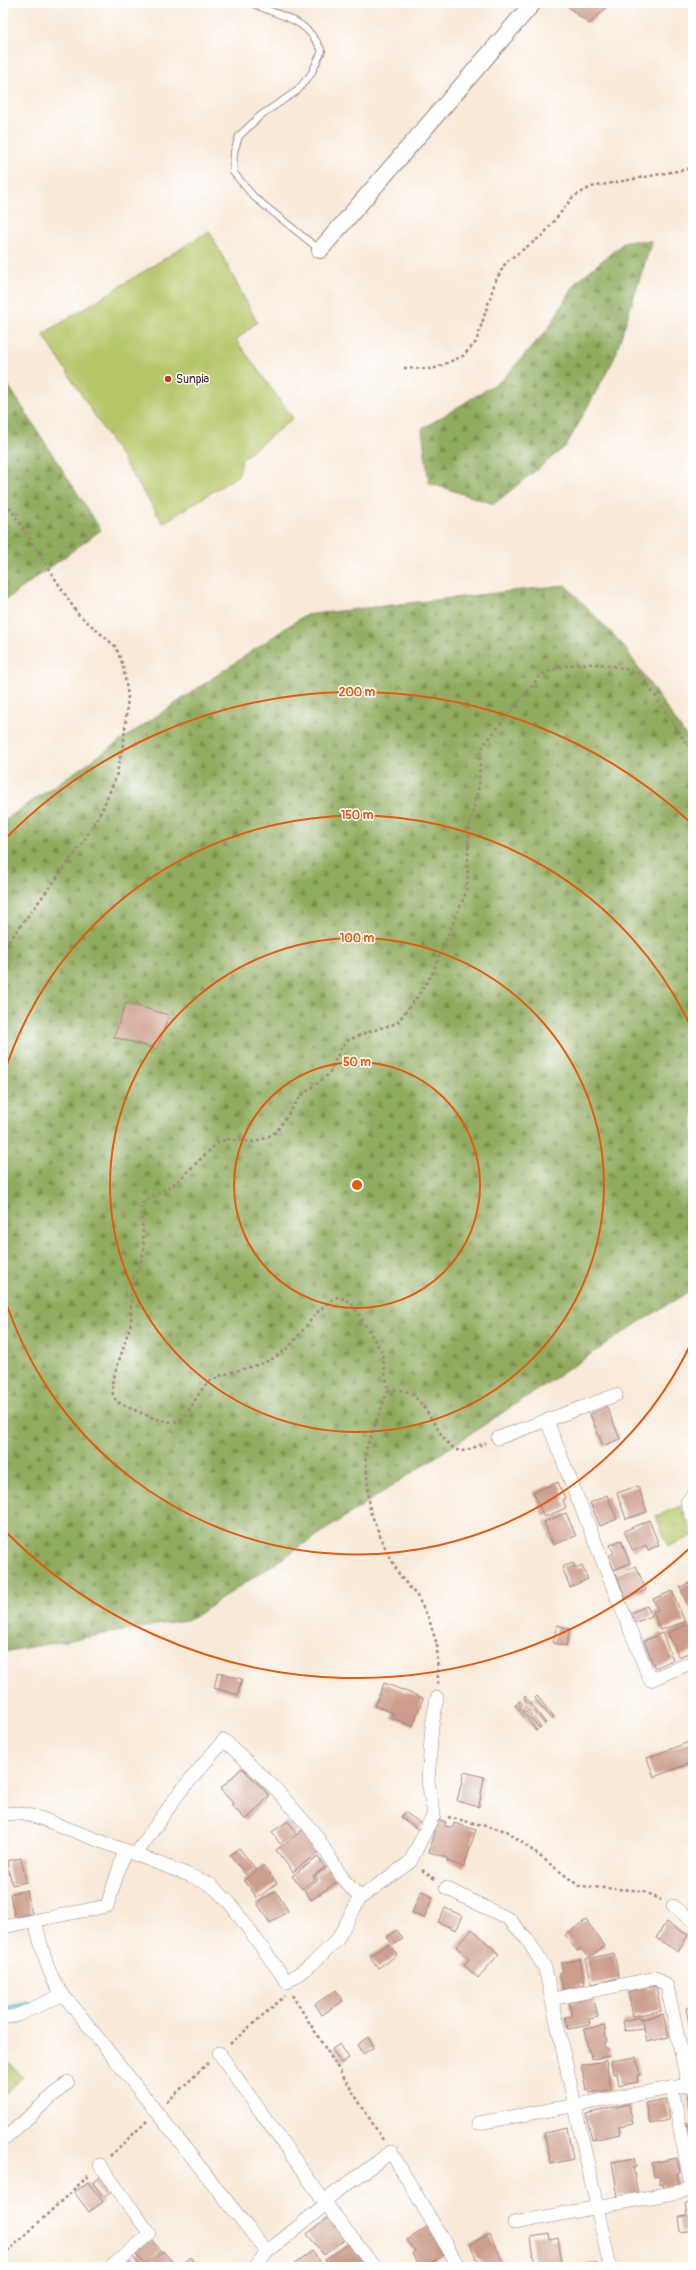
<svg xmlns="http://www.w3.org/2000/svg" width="696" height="2270" font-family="Pangolin,sans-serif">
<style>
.grass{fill:#b6c76a;stroke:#80734a}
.forest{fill:url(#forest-firs);stroke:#6d6644}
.park{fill:url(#park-crowns);stroke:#80734a}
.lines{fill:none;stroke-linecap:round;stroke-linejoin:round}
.stream{stroke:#5bb8d9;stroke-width:5}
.building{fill:#cc9d8c}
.service-casing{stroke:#a18482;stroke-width:8}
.minor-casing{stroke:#a18482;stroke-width:14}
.tertiary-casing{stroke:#a18482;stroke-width:18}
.path{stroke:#a18482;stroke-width:2.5;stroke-dasharray:3 3;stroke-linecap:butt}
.service{stroke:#fff;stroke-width:6}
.minor{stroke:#fff;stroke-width:13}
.tertiary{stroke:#fff;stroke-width:16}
.ring{fill:none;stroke:#e8590c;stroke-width:2}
.poi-dot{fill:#c8321e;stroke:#fff;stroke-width:1.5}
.labels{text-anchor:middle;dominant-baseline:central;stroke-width:3;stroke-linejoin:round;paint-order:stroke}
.poi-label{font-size:12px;fill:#4a1f2b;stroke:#fff;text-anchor:start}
.centre{fill:#e8590c;stroke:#fff;stroke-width:2}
.ring-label{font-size:12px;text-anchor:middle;font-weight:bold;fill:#e8590c;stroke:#fff;stroke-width:3;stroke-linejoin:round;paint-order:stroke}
</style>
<defs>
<pattern id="forest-firs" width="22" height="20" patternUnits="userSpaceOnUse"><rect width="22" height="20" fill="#90ac5e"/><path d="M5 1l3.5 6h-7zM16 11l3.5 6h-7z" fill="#788b4e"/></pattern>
<pattern id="park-crowns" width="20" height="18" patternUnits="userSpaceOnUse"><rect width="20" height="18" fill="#b6c76a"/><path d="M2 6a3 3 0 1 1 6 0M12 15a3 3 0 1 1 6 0" fill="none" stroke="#9eaa5c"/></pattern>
</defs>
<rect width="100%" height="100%" fill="#fff"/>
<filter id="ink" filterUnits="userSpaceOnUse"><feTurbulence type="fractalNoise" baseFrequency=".025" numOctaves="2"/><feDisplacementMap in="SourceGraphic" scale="8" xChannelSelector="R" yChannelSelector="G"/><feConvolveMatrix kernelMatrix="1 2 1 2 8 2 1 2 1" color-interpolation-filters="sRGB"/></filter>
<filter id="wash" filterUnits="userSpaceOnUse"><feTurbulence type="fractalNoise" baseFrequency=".012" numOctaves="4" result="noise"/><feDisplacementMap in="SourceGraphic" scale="16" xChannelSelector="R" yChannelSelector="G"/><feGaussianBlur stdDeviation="0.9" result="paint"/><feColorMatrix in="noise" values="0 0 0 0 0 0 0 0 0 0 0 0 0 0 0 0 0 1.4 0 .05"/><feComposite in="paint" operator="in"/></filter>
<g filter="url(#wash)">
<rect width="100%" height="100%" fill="#f8e9d8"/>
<polygon class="grass" points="209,231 257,322 236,340 293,418 242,459 239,475 163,523 43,334"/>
<g class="forest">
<polygon points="626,241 652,241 614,359 566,446 494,504 429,483 422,429 502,380 547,330 576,282"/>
<polygon points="3,377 101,530 3,602"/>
<polygon points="565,585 622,644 693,746 693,1289 641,1321 191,1619 3,1652 3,821 305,615"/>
</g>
<g class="park">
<polygon points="681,1506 693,1536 668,1546 656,1516"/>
<polygon points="3,2056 23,2077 3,2096"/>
</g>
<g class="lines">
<polyline class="stream" points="3,2009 28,2004"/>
</g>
<g id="blocks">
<g class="building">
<polygon points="570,3 606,3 608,6 589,24 567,6"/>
<polygon points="126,1003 169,1015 157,1049 114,1037"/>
<polygon points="607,1407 620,1439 603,1446 590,1414"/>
<polygon points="558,1482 565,1498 563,1500 566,1508 544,1517 533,1492"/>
<polygon points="638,1486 647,1512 626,1519 617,1493"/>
<polygon points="607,1495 617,1519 600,1526 590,1503"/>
<polygon points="566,1513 576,1536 553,1545 544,1522"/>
<polygon points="649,1520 659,1545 648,1550 646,1545 633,1551 624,1531"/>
<polygon points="621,1540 630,1563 614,1570 608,1556 614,1553 610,1545"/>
<polygon points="573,1563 576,1569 582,1566 588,1579 570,1587 562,1567"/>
<polygon points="636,1566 646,1590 626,1598 616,1574"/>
<polygon points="693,1581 693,1605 688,1607 680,1587"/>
<polygon points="672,1591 685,1622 660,1630 653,1612 658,1610 653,1599"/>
<polygon points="647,1606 652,1616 634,1623 630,1613"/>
<polygon points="689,1624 693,1634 693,1651 679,1657 668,1633"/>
<polygon points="557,1625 570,1629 566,1646 553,1643"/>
<polygon points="662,1633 673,1660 655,1668 644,1641"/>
<polygon points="218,1672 242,1679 238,1695 214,1688"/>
<polygon points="384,1683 423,1698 413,1726 392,1718 393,1713 375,1706"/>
<polygon points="525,1696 546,1723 545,1724 524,1698"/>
<polygon points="537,1696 554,1717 552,1719 535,1698"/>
<polygon points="520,1701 541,1727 539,1728 518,1702"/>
<polygon points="517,1704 537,1730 536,1731 515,1705"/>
<polygon points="689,1742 693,1751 693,1762 654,1777 647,1758"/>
<polygon points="242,1768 270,1796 246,1820 231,1805 233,1803 220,1789"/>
<polygon points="464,1772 484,1777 479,1807 457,1801"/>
<polygon points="405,1812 423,1825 419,1830 401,1817"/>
<polygon points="435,1818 446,1822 445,1826 453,1828 454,1823 476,1830 464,1867 447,1861 448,1858 429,1852 435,1832 431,1831"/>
<polygon points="288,1821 296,1832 280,1844 272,1832"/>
<polygon points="304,1829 320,1851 293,1872 276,1850"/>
<polygon points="239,1848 255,1868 246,1875 230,1855"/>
<polygon points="318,1857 325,1867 313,1876 315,1879 302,1889 292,1876"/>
<polygon points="21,1858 26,1882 12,1885 7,1861"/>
<polygon points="263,1865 277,1883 257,1898 244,1880"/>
<polygon points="328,1866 338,1881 311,1900 304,1890 318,1880 315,1876"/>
<polygon points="27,1890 32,1914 15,1917 10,1894"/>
<polygon points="276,1891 288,1911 270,1923 257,1903"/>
<polygon points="421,1891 433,1897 424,1918 412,1913"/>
<polygon points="445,1908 463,1916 456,1930 438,1922"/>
<polygon points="586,1920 605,1946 589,1957 580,1949 577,1951 565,1935"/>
<polygon points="666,1922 688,1935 678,1952 656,1938"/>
<polygon points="472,1929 499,1954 478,1978 464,1965 469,1959 456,1947"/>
<polygon points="397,1930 403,1939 393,1945 387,1937"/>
<polygon points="389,1944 397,1955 378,1968 370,1956"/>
<polygon points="614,1953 619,1978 592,1984 586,1959"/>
<polygon points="580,1959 585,1984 563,1989 559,1973 563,1972 561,1963"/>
<polygon points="656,1986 661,2011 633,2016 628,1992"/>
<polygon points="336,1990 343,2001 322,2015 315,2004"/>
<polygon points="593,1995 598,2017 589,2019 590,2025 568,2029 565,2017 572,2016 569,2003"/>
<polygon points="693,2007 693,2035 691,2035 686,2008"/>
<polygon points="663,2014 669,2037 647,2042 642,2019"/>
<polygon points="641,2017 644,2029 625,2031 623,2021"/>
<polygon points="604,2026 607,2042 604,2042 605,2048 608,2048 610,2056 592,2059 591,2053 589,2053 584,2029"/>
<polygon points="368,2037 374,2047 363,2054 357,2045"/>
<polygon points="340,2044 349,2058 341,2063 332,2049"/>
<polygon points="636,2057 640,2075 637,2075 638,2082 619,2086 617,2073 613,2074 611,2061"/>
<polygon points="606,2061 611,2090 590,2093 589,2090 586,2090 581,2065"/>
<polygon points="693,2095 693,2117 692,2117 688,2096"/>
<polygon points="665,2099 669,2120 650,2124 645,2103"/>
<polygon points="629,2104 633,2124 619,2127 620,2134 592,2140 586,2114"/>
<polygon points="693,2124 693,2138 689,2139 685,2126"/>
<polygon points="567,2128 573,2159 551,2164 544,2133"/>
<polygon points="634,2158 636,2167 633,2167 638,2194 618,2197 612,2162"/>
<polygon points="677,2158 680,2172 677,2173 679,2185 664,2188 663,2184 660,2185 659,2176 654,2177 652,2163"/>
<polygon points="104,2174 115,2189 103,2197 93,2183"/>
<polygon points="88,2182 103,2202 89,2212 74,2192"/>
<polygon points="693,2202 693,2230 681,2232 679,2217 687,2216 685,2204"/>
<polygon points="329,2217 346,2239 324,2255 307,2234"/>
<polygon points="429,2226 447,2253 426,2267 420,2267 412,2254 415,2252 407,2240"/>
<polygon points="489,2234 505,2267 486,2267 486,2265 476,2258 470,2244"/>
<polygon points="549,2234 550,2240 558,2238 562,2263 535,2267 531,2237"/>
<polygon points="148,2236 161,2250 145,2264 136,2255 138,2253 134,2248"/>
<polygon points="693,2236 693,2252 692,2252 689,2237"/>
<polygon points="353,2241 371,2267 330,2267 325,2260"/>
<polygon points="163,2251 177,2267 149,2267 147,2265"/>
<polygon points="312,2251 320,2261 311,2267 290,2267"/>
<polygon points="130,2254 141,2267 118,2267"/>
<polygon points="191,2257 199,2267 181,2267 180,2266"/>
<polygon points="597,2263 597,2267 575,2267 575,2266"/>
</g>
</g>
</g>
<g filter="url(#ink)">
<use href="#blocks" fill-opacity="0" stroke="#a18482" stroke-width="1"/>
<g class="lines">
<defs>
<path id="service" d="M 251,3 C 282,18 305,16 322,51 L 311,74 L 297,91 L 261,115 L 239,136 L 234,152 L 233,172 L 254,197 L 320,250"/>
<g id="minor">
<polyline points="547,1421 650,1680 693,1662"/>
<polyline points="498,1438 616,1395"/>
<polyline points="693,1495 687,1502 693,1517"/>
<polyline points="3,1814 19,1813 40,1818 189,1875 211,1885 229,1902 287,1982 312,1964 337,1940 360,1898 343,1879 315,1834 276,1789 224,1740 179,1793 136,1854"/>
<polyline points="446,1888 509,1919 527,1939 545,1968 610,2267"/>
<polyline points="360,1898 410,1862 434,1814 428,1781 432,1726 437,1698"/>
<polyline points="673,1906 693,1921"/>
<path d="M 35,1921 C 43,1952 48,1982 72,2005 L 267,2252"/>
<polyline points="3,1927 107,1906 125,1850"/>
<polyline points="552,1999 656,1978 667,1986 688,2085"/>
<polyline points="3,2018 18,2015 62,1995"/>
<polyline points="219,2053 324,2201 374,2267"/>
<polyline points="672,2088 692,2190"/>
<polyline points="478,2123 693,2084"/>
<polyline points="3,2140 68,2082"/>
<polyline points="100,2165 150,2234 111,2267"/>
<polyline points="324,2201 391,2152 459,2267"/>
<polyline points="514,2223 693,2189"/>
<polyline points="255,2267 267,2252 327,2203"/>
</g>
<polyline id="tertiary" points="320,250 533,3"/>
</defs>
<use href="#service" class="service-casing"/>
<use href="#minor" class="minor-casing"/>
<use href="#tertiary" class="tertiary-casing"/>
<g class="path">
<polyline points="404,368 433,369 463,356 476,342 495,282 506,262 543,235 573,197 591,187 693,168"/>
<polyline points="3,497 77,613 116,647 123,666 128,696 124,739 116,777 103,808 80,847 3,949"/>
<path d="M 388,1390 C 394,1390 401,1389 406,1391 C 428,1400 442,1451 462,1451 C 469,1450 479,1445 486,1443"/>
<path d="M 438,1684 L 437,1645 L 429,1619 L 417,1596 L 400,1576 L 384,1545 L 370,1511 L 365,1452 L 388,1390 L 382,1352 L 353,1305 L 347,1300 L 337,1297 C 313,1309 302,1338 280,1354 C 259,1369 234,1368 212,1380 C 203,1385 199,1395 193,1403 C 189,1410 184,1418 177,1421 C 163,1426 130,1407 117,1402 L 113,1396 L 112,1383 L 131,1323 L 131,1283 L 141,1262 L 144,1249 L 141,1204 L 177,1182 L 216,1144 L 226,1139 L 254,1142 L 266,1138 L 276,1132 L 301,1096 L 329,1074 L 341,1048 L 347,1041 L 362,1034 L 397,1023 L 417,997 L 431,976 L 467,890 L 469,827 L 479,786 L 480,755 L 483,746 L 539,677 C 566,658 614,661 642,676 L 684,740 L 693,749"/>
<polyline points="448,1817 507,1831 579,1886 644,1891 661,1900"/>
<polyline points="422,1870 436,1880"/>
<polyline points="292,1995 383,2140"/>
<polyline points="230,2044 285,1996"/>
<polyline points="167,2102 208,2063"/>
<polyline points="110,2156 147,2121"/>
<polyline points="3,2256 90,2174"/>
</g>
<use href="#service" class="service"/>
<use href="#minor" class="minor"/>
<use href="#tertiary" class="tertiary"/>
</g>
</g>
<g class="ring">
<circle cx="357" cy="1185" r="123"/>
<circle cx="357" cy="1185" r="247"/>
<path d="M692 1341A370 370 0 0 1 3 1293M3 1077A370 370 0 0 1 692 1029"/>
<path d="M690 1548A493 493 0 0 1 5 1531M5 839A493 493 0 0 1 690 822"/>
</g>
<circle class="poi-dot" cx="168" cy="379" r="4"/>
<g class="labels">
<g class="poi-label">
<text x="176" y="379">Sunpia</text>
</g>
</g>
<circle cx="357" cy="1185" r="6" class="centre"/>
<g class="ring-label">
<text x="357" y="696">200 m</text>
<text x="357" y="819">150 m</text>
<text x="357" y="942">100 m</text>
<text x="357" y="1066">50 m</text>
</g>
<rect width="696" height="2270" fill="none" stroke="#fff" stroke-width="16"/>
</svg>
